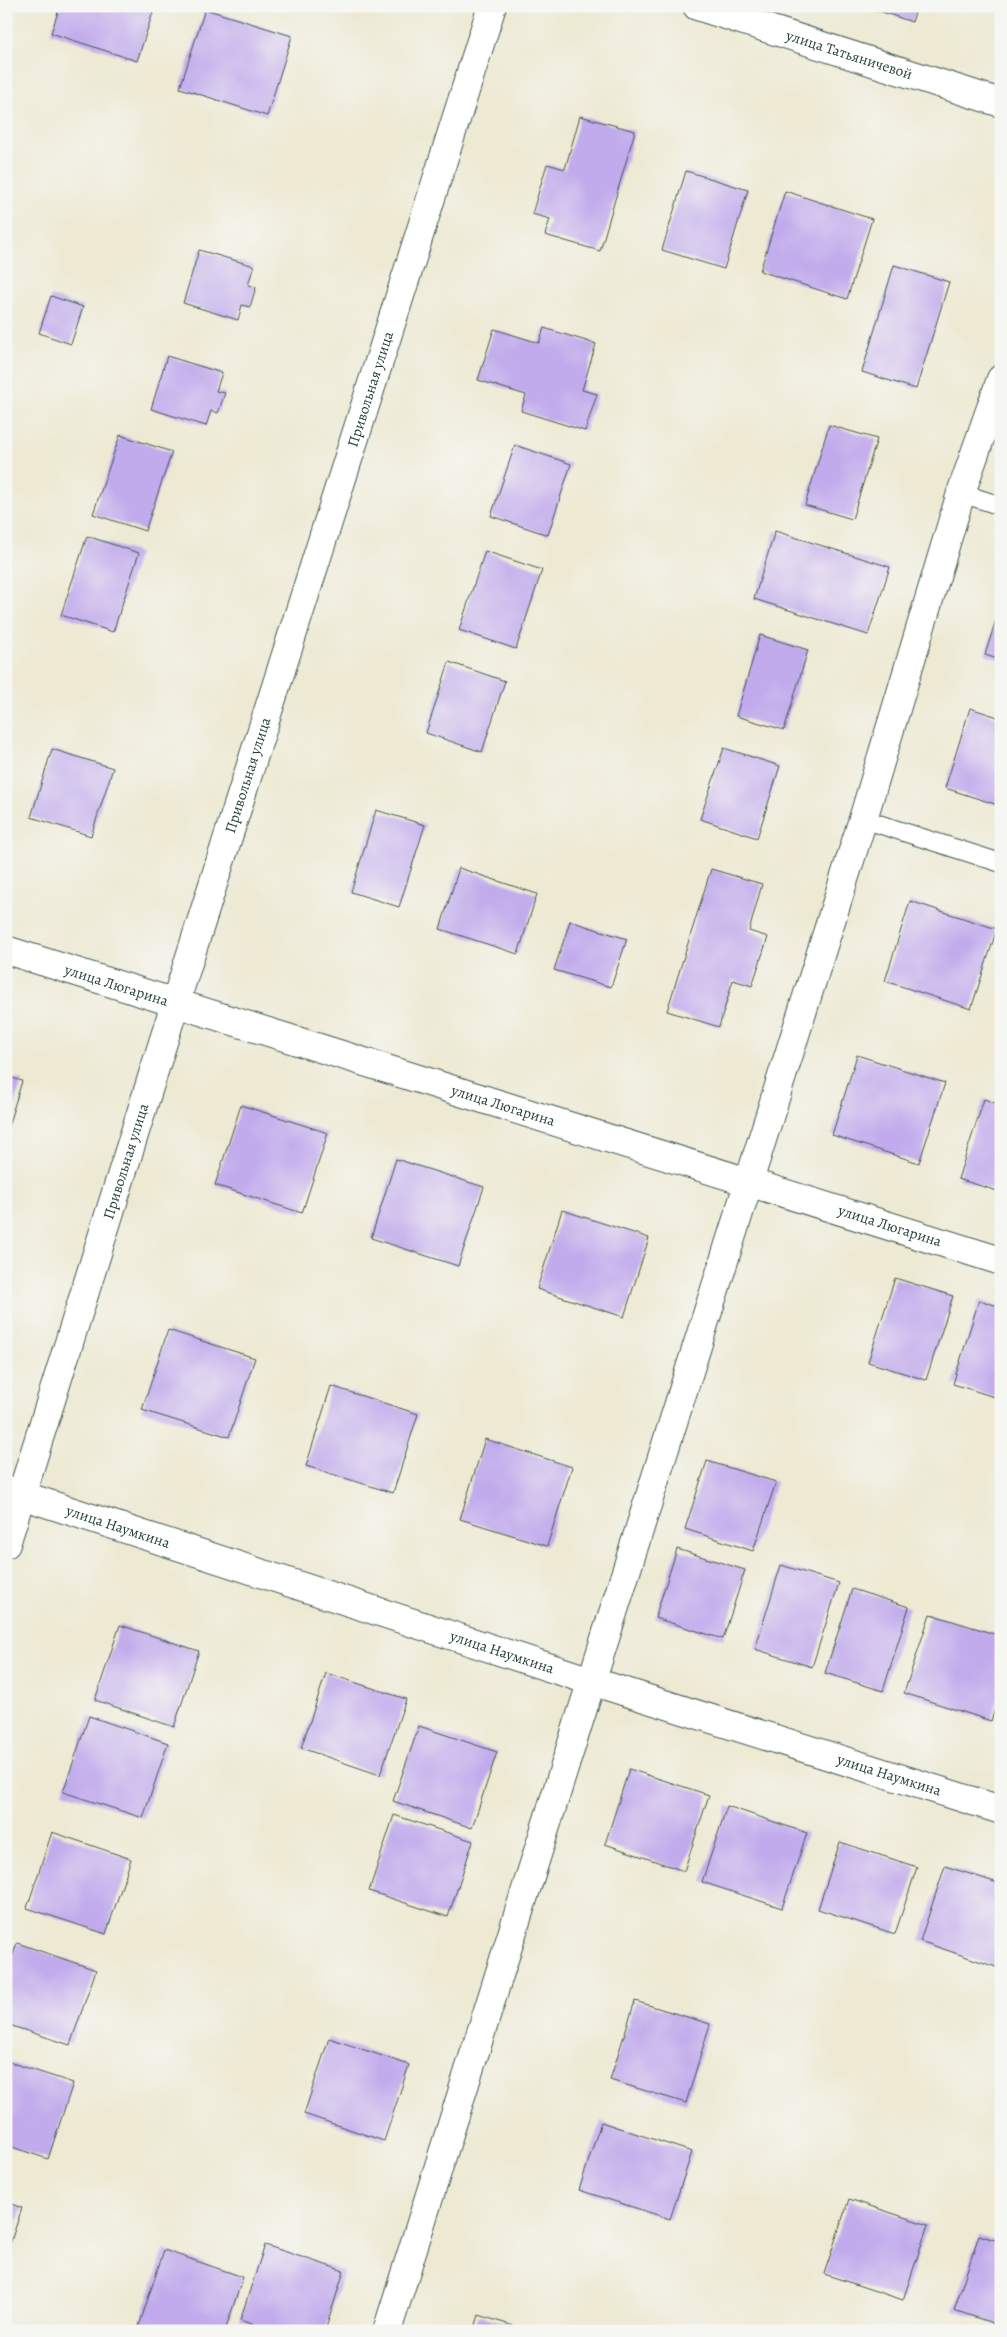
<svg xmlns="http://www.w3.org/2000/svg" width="1007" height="2337" font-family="Alegreya,serif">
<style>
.building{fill:#c1abec}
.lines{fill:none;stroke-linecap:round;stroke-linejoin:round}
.lane-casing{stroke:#3e574c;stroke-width:20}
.street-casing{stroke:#3e574c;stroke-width:30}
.lane{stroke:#fff;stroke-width:18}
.street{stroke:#fff;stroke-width:28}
.labels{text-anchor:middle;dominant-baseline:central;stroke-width:4;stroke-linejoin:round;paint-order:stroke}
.street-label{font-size:15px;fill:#1f3d34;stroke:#f6f6f2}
</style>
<rect width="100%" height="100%" fill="#f6f6f2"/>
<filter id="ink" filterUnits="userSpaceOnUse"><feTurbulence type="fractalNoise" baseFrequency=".02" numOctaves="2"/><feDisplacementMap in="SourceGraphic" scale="10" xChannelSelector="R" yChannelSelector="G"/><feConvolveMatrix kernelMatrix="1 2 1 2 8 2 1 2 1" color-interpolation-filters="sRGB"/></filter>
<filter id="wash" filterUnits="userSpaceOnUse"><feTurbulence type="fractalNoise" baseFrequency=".0096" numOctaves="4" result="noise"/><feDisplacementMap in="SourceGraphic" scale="20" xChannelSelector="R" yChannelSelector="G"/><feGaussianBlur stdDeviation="1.12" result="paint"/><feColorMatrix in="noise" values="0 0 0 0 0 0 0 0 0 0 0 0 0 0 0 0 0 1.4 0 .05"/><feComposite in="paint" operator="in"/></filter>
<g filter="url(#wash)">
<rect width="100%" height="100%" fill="#ede9d3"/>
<g id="blocks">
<g class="building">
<polygon points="60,6 155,6 137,61 51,33"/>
<polygon points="865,6 917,6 912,22"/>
<polygon points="205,9 292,36 267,116 180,88"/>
<polygon points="580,116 635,131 600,251 545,235 550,219 532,214 547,164 565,169"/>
<polygon points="686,171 748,190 724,269 662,250"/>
<polygon points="785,191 872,219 847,299 760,271"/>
<polygon points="199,250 254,266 248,285 256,287 250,307 242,305 238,320 183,303"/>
<polygon points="894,265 949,282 916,389 862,372"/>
<polygon points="51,296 83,307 71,344 39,333"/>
<polygon points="544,328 596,344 582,390 597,394 585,431 521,411 526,395 478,380 494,329 539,343"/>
<polygon points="167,356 222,373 216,391 225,393 218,413 211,411 206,426 151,409"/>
<polygon points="829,425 877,439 852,519 805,505"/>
<polygon points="120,435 172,452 145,531 93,514"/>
<polygon points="515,445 571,464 548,535 491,516"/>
<polygon points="775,531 890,567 868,635 754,599"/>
<polygon points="87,536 139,553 113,632 61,615"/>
<polygon points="485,551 542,570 516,649 459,630"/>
<polygon points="1000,607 1001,607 1001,660 985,655"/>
<polygon points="760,635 808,650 784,730 736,716"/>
<polygon points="449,662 505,681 482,752 426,733"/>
<polygon points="970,708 1001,718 1001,806 945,788"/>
<polygon points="724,748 780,766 757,838 700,819"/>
<polygon points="52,749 113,768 91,836 31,817"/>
<polygon points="376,810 425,825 399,907 351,892"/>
<polygon points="459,868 537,894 518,954 440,929"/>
<polygon points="711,869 762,884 749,931 768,937 752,986 733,980 719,1027 667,1011"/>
<polygon points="910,901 997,929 971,1009 885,981"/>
<polygon points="570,921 627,939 611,987 554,970"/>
<polygon points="857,1055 945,1083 919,1163 832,1135"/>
<polygon points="6,1076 22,1081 7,1130 6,1130"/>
<polygon points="984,1099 1001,1105 1001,1192 958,1179"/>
<polygon points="241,1105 328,1133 302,1213 215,1185"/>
<polygon points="396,1159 484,1187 458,1266 371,1238"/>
<polygon points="562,1210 649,1238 624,1317 537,1289"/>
<polygon points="895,1278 953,1296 926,1380 868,1362"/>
<polygon points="979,1300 1001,1307 1001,1399 953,1384"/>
<polygon points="168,1330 255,1358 229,1437 142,1410"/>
<polygon points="331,1386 418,1414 393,1493 306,1466"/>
<polygon points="485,1439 572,1467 547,1546 460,1519"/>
<polygon points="707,1461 776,1482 753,1551 685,1529"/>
<polygon points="677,1549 745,1570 723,1639 655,1618"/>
<polygon points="781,1565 839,1583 812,1667 755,1649"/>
<polygon points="852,1589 909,1607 883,1691 825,1673"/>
<polygon points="930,1614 1001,1636 1001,1691 991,1721 904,1693"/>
<polygon points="120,1625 199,1651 174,1727 95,1700"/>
<polygon points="326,1673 406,1699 380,1775 301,1748"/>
<polygon points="89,1716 168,1743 143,1818 63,1792"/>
<polygon points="419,1726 497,1752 472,1828 393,1801"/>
<polygon points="629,1769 709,1795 684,1871 605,1844"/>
<polygon points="727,1806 807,1833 782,1908 702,1882"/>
<polygon points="394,1815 473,1841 448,1917 369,1891"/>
<polygon points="52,1832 131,1859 106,1934 27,1908"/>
<polygon points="840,1842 917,1867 895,1934 818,1909"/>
<polygon points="945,1866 1001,1884 999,1968 920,1941"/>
<polygon points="17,1943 96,1970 70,2045 6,2024 6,1975"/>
<polygon points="635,2001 710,2024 686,2103 610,2080"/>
<polygon points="329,2038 409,2065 384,2141 304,2114"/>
<polygon points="6,2061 73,2083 48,2159 6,2145"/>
<polygon points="601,2122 692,2152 670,2219 579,2190"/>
<polygon points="849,2199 928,2225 903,2300 824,2274"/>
<polygon points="6,2202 22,2208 7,2253 6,2253"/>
<polygon points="979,2235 1001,2242 1001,2326 954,2310"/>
<polygon points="265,2245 344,2271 325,2331 271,2331 240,2320"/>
<polygon points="164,2250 243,2277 225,2331 153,2331 139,2326"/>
<polygon points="479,2315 526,2330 526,2331 474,2331"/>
</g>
</g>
</g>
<g filter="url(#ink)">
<use href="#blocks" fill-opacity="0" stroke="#3e574c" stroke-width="1"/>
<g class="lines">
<defs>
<g id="lane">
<polyline points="961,493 1001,506"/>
<polyline points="863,819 1001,863"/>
</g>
<g id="street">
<path id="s1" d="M 697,6 L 1001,103"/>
<path id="s2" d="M 6,950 C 337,1056 670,1155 1001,1261"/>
<path id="s3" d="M 6,1490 L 591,1681 L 1001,1810"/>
<path id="s4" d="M 6,1544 L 175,1004 L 492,6"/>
<polyline points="387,2331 863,819 961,493 1001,379"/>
</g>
</defs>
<use href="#lane" class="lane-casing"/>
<use href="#street" class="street-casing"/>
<use href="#lane" class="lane"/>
<use href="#street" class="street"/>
</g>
</g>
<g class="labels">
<g class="street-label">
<text stroke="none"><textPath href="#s1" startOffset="160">улица Татьяничевой</textPath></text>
<text stroke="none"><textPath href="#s4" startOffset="1211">Привольная улица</textPath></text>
<text stroke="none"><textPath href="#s4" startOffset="806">Привольная улица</textPath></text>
<text stroke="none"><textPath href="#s2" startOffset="116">улица Люгарина</textPath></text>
<text stroke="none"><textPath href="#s2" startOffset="521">улица Люгарина</textPath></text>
<text stroke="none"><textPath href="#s4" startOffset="401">Привольная улица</textPath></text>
<text stroke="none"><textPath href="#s2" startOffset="926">улица Люгарина</textPath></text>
<text stroke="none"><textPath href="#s3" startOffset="118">улица Наумкина</textPath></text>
<text stroke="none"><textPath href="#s3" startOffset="522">улица Наумкина</textPath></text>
<text stroke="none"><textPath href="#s3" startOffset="928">улица Наумкина</textPath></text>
</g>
</g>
<rect width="1007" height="2337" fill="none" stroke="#f6f6f2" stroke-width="25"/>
</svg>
